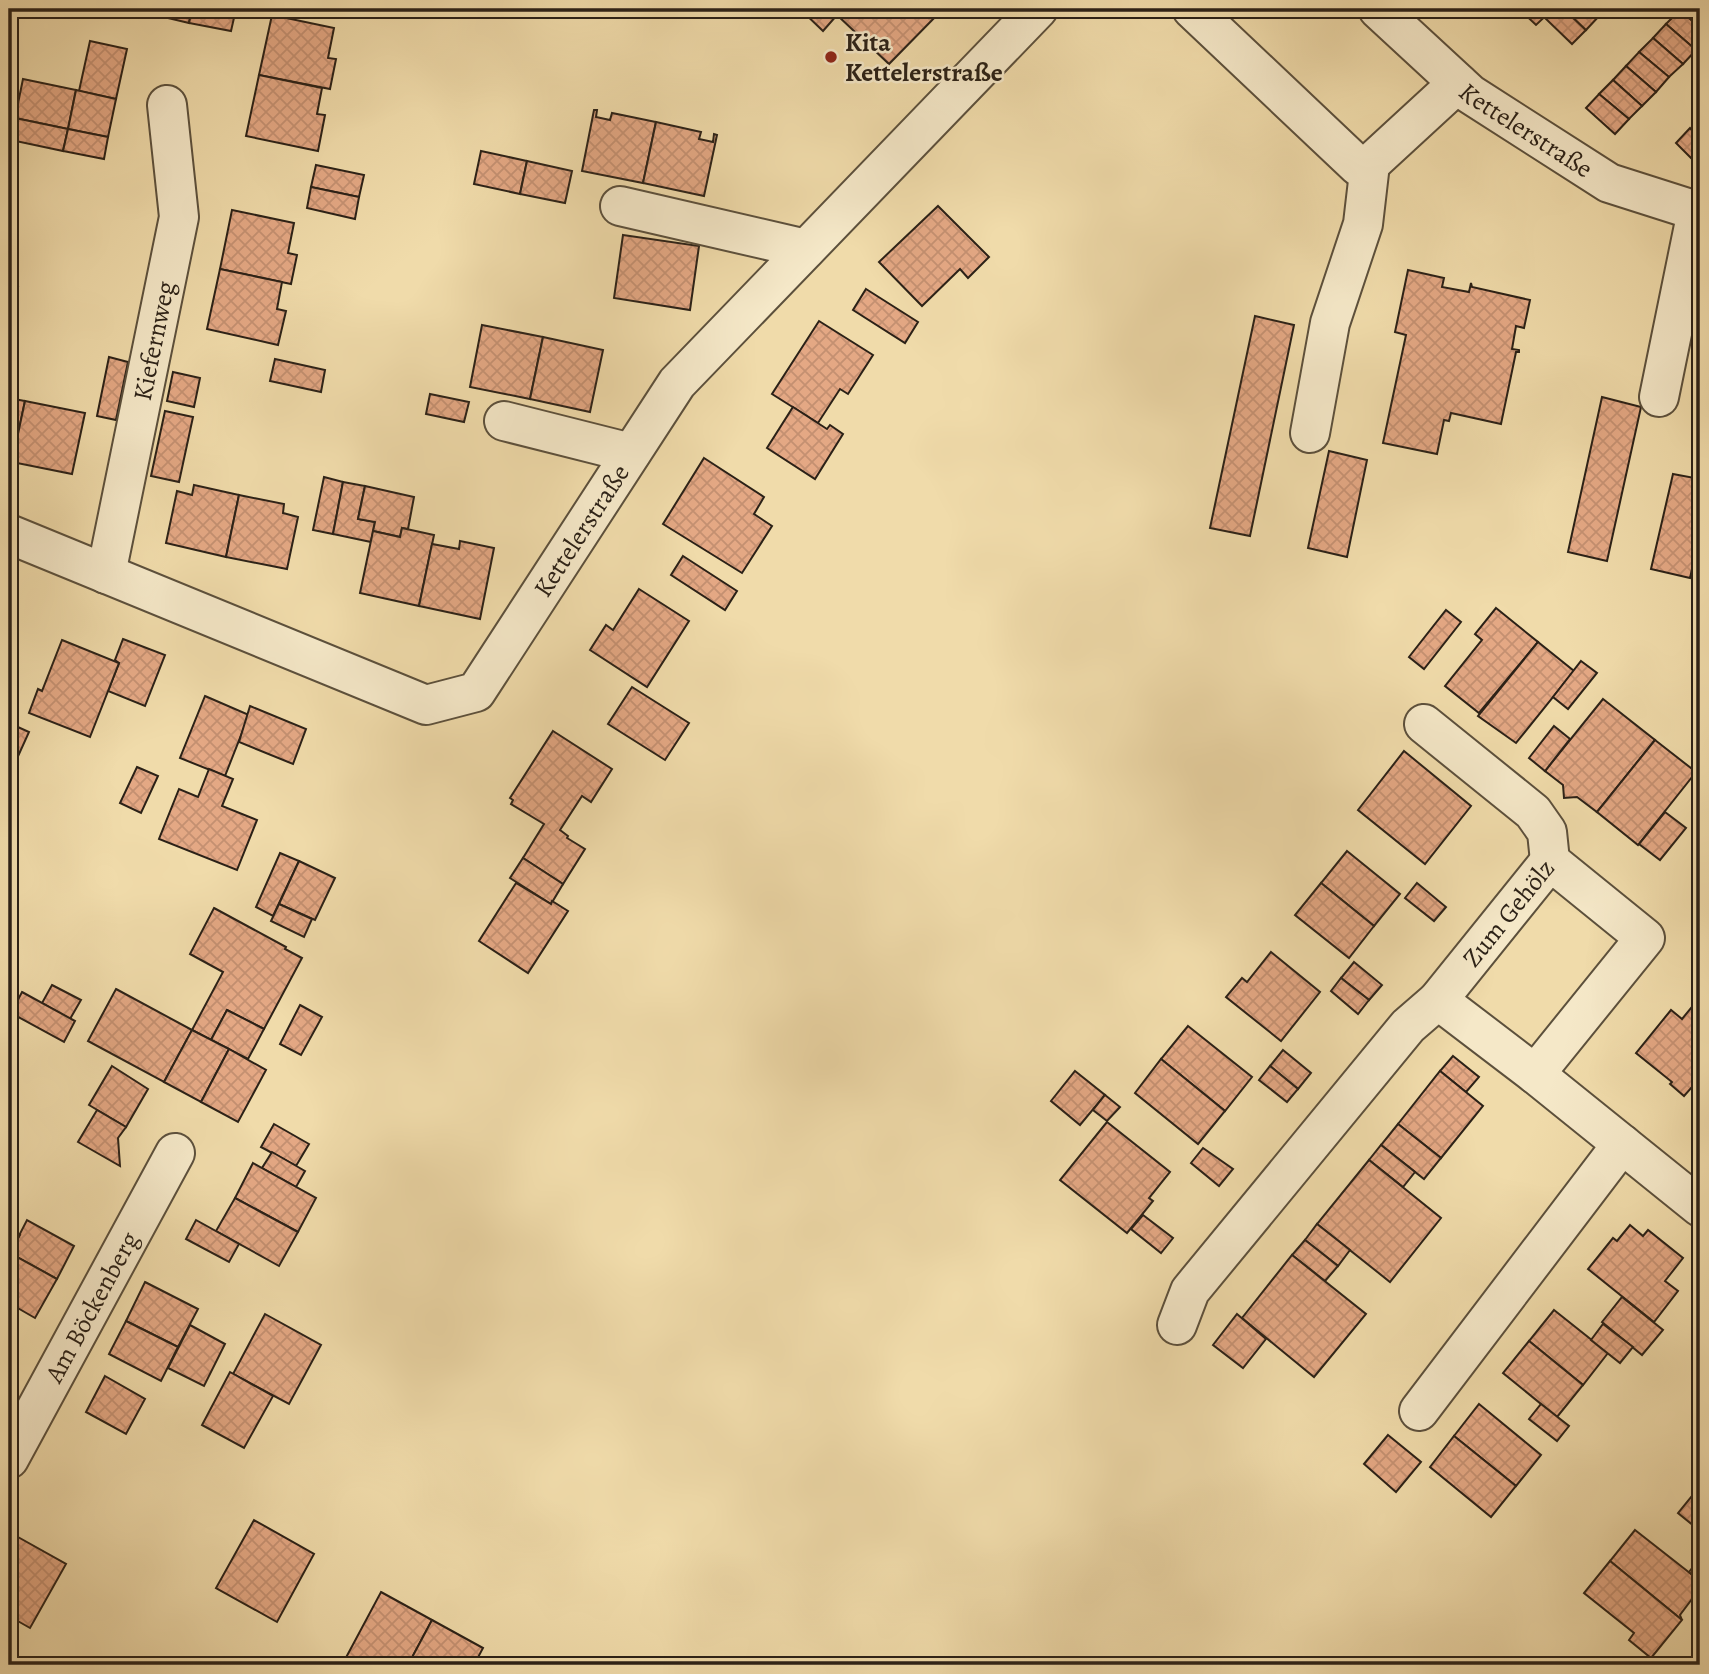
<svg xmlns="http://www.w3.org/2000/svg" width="1709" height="1674" font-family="Alegreya,serif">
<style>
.building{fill:url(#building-cross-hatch);stroke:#2b2117;stroke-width:2}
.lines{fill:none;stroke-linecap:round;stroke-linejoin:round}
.minor-casing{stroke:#5c503c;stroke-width:42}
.minor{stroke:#f5e8c8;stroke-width:38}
.poi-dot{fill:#8f2418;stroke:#f5e8c8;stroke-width:2.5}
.labels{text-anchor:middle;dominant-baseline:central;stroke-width:5;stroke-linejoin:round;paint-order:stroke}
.poi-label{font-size:26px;font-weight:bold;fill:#2b2117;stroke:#f5e8c8;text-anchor:start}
.street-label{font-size:26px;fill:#2b2117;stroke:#f5e8c8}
</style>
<defs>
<pattern id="building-cross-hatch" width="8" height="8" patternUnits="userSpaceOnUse" patternTransform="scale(1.75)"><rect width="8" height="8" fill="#e4a884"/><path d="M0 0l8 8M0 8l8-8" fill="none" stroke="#c49071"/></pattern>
</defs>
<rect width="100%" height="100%" fill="#f0dbaa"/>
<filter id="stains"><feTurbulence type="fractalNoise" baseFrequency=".00286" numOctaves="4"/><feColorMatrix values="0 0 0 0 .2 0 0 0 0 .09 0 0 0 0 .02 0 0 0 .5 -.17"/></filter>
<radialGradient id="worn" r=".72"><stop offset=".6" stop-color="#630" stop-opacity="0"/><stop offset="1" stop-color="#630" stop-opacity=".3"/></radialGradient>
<g class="building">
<polygon points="148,9 192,9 189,23 147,13"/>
<polygon points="192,9 236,9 231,31 189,23"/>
<polygon points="800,9 943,9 889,64 837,15 823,31"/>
<polygon points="1519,9 1553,9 1536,25"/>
<polygon points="1553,9 1564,9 1586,30 1572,44 1545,18"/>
<polygon points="1564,9 1593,9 1600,15 1586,30"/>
<polygon points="1681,9 1700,9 1700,28 1680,10"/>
<polygon points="1680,10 1700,28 1700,45 1696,50 1666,24"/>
<polygon points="272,15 334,28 328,58 336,59 330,89 259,75"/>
<polygon points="1666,24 1696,50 1683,64 1653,38"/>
<polygon points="1653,38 1683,64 1669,77 1639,52"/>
<polygon points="90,41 127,49 116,99 79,91"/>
<polygon points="1639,52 1669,77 1656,92 1626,66"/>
<polygon points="1626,66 1656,92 1642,106 1613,80"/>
<polygon points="259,75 322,88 317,114 325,115 318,151 246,136"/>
<polygon points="23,79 76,90 68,129 15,118"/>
<polygon points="1613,80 1642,106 1629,119 1599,94"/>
<polygon points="76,90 116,99 108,137 68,129"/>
<polygon points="1599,94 1629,119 1615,134 1586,108"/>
<polygon points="594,110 597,110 596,117 610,120 612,113 656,122 643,183 582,171"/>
<polygon points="15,118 68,129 63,151 11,140"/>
<polygon points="656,122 701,132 699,139 713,142 714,134 717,135 704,196 643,183"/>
<polygon points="1690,128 1700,139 1700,167 1676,143"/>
<polygon points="68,129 108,137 104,159 63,151"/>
<polygon points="481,151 527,161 520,194 474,184"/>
<polygon points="527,161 572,171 565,203 520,194"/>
<polygon points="316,165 364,175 359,197 311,187"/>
<polygon points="311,187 359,197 355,219 307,208"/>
<polygon points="938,206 989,257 968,278 960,269 922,306 879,262"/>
<polygon points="232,210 294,223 288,253 297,255 291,284 220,269"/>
<polygon points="623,235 699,246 690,310 614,298"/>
<polygon points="220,269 282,282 277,309 286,311 278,345 207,329"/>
<polygon points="1408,270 1444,278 1442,287 1469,292 1471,283 1472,287 1530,300 1524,328 1516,326 1512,349 1519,350 1519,352 1516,352 1501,424 1451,413 1449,421 1444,420 1437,454 1383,443 1406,335 1395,332"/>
<polygon points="9,285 18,287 14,307 9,306"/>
<polygon points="866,289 918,322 905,343 853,310"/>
<polygon points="1255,316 1294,325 1250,536 1210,528"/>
<polygon points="819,321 873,355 848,394 840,389 818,423 772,394"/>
<polygon points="482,325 543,337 530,399 470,387"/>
<polygon points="543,337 603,350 590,412 530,399"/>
<polygon points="109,357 128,362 116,420 97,416"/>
<polygon points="275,359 325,370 321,392 270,381"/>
<polygon points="173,372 200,378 194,407 167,401"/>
<polygon points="430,394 469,402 464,422 426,414"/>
<polygon points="1602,397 1641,407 1607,561 1568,552"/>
<polygon points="9,398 25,401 12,462 9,461"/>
<polygon points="25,401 85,413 72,474 12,462"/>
<polygon points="793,407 827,429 830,425 843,434 815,479 767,448"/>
<polygon points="165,411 193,417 179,482 151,476"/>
<polygon points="1329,451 1367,460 1347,557 1308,548"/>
<polygon points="704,458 764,497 754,514 772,526 742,573 663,524"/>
<polygon points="1673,474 1700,479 1700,534 1690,578 1651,569"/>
<polygon points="324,477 343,482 333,534 313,530"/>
<polygon points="343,482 365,486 358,519 375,522 371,542 333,534"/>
<polygon points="194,485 239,495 226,557 166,543 177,491 192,495"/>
<polygon points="365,486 414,497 408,529 402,528 400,537 373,531 375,522 358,519"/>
<polygon points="239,495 284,504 283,513 298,517 287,569 226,557"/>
<polygon points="402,528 434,535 419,606 360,593 373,531 400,537"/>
<polygon points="460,541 494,548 480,619 419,606 432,544 459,549"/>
<polygon points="683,556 737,591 725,610 671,575"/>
<polygon points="639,589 689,621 647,687 590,650 606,625 613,630"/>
<polygon points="1496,608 1538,642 1479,713 1445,686 1482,640 1475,634"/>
<polygon points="1446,610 1461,622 1424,669 1409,657"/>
<polygon points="123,639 165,655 145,706 108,691 119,663 115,660"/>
<polygon points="62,640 119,663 90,737 29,713 38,689 42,691"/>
<polygon points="1538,642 1574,671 1516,743 1478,716"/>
<polygon points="1581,661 1597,673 1568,709 1553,697"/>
<polygon points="632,687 689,723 665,760 608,724"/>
<polygon points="205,696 249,715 225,776 180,758"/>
<polygon points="1603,699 1655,740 1597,812 1577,797 1564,798 1563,785 1545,771"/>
<polygon points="250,706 306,729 293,764 239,742"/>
<polygon points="9,723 29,732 10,774 9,774"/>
<polygon points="1554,726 1570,739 1545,771 1529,758"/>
<polygon points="553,731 612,769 591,802 582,796 560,830 568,836 567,838 585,849 563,884 523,858 544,824 511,804 513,800 510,798"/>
<polygon points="1655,740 1696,772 1638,845 1597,812"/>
<polygon points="1404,751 1471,806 1425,864 1358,810"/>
<polygon points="137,767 158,776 141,813 120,803"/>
<polygon points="209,769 233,779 222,806 257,820 237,870 159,839 179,789 198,797"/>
<polygon points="1665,812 1686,828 1660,860 1639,844"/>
<polygon points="1347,851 1400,894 1374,926 1321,883"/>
<polygon points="280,853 299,861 273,916 256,907"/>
<polygon points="523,858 563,884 551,904 510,878"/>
<polygon points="299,861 335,878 315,920 279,904"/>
<polygon points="516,883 551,904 552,901 568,911 528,973 479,941"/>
<polygon points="1321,883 1374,926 1349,958 1295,915"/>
<polygon points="1417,883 1446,907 1434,921 1405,898"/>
<polygon points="279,904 312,919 304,937 271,921"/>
<polygon points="214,908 286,947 285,949 302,958 264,1029 227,1010 211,1040 192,1030 223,972 190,954"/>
<polygon points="1271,952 1320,992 1281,1041 1226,997 1242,978 1247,982"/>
<polygon points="1354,962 1382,985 1369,1000 1341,978"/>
<polygon points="1341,978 1369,1000 1358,1014 1331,991"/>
<polygon points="52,985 81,1000 70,1019 42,1003"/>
<polygon points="116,989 192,1030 164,1082 88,1041"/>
<polygon points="22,992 75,1021 64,1042 11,1013"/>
<polygon points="1700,997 1700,1095 1691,1088 1684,1096 1670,1084 1672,1082 1636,1053 1671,1010 1682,1019"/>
<polygon points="300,1005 322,1017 301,1055 280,1044"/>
<polygon points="227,1010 264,1029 248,1059 211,1040"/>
<polygon points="1188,1026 1252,1077 1225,1111 1161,1059"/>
<polygon points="192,1030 229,1049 201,1102 164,1082"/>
<polygon points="229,1049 266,1070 238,1122 201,1102"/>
<polygon points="1283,1050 1311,1073 1298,1089 1270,1066"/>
<polygon points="1453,1056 1479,1077 1466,1092 1440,1071"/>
<polygon points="1161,1059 1225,1111 1198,1144 1135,1093"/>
<polygon points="112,1066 148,1089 126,1127 89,1105"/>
<polygon points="1270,1066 1298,1089 1287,1102 1259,1080"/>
<polygon points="1075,1071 1105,1095 1080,1125 1051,1101"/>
<polygon points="1440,1071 1483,1106 1441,1158 1398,1124"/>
<polygon points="1105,1095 1120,1107 1107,1121 1093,1110"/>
<polygon points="97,1110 126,1127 118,1138 120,1166 78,1142"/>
<polygon points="1107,1122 1170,1172 1149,1198 1153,1201 1127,1233 1060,1180"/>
<polygon points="274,1124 309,1144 296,1166 261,1147"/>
<polygon points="1398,1124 1441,1158 1424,1179 1381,1145"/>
<polygon points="1381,1145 1415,1172 1403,1187 1369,1160"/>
<polygon points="1203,1148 1233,1169 1219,1186 1191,1163"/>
<polygon points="272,1152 305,1171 296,1187 262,1168"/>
<polygon points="1369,1160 1441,1218 1390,1282 1317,1224"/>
<polygon points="253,1163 316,1198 298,1232 235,1198"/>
<polygon points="235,1198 298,1232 279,1266 216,1231"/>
<polygon points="1143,1215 1173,1238 1161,1253 1131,1229"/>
<polygon points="27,1220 74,1246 57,1279 10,1253"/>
<polygon points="196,1220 239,1244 229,1262 186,1239"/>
<polygon points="1317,1224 1350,1250 1338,1266 1305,1240"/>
<polygon points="1630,1225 1643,1236 1648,1230 1683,1258 1665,1281 1678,1291 1654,1322 1588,1269 1613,1238 1617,1241"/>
<polygon points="9,1230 20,1235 9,1254"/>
<polygon points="1305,1240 1338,1266 1325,1281 1292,1255"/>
<polygon points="10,1253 57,1279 35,1318 9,1303"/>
<polygon points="1292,1255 1366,1314 1314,1377 1242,1318"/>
<polygon points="145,1282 198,1309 178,1347 126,1321"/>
<polygon points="1622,1297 1663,1330 1642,1355 1602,1322"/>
<polygon points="1554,1310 1608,1353 1583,1385 1529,1341"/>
<polygon points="265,1314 321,1345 289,1404 233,1374"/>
<polygon points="1237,1314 1266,1339 1243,1368 1213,1345"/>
<polygon points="126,1321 178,1347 161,1381 109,1354"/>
<polygon points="1603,1324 1633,1347 1620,1363 1591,1340"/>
<polygon points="190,1325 225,1344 204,1386 168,1368"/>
<polygon points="1529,1341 1583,1385 1557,1417 1503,1373"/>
<polygon points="230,1372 273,1396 244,1448 202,1425"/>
<polygon points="105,1376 145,1399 126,1434 86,1412"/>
<polygon points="1479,1404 1541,1455 1516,1486 1454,1436"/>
<polygon points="1541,1404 1569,1426 1557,1441 1529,1419"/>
<polygon points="1388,1435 1421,1462 1396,1492 1364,1464"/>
<polygon points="1454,1436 1516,1486 1491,1517 1430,1467"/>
<polygon points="1700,1486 1700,1531 1678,1513"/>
<polygon points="254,1520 314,1554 277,1622 216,1588"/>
<polygon points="1635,1530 1700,1581 1700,1597 1696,1603 1692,1599 1680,1615 1682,1620 1610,1561"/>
<polygon points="9,1532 66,1564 30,1628 9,1616"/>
<polygon points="1700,1558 1700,1581 1689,1572"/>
<polygon points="1610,1561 1682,1620 1651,1658 1629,1640 1634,1633 1584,1593"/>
<polygon points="381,1592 432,1620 408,1665 342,1665"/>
<polygon points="432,1620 483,1648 474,1665 408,1665"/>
</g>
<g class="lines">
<defs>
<g id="minor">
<polyline points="1192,9 1358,166 1370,164 1458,83"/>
<path id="s1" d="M 1378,9 L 1470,94 L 1609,183 L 1700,212"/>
<polyline points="620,206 806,249"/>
<polyline points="1659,397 1697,211"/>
<polyline points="504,421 631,453"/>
<polyline points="1310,433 1330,323 1363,224 1370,164"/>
<path id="s2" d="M 9,534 L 426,705 L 476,692 L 677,383 L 1038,9"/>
<path id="s3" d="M 106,574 L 179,217 L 167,105"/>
<polyline points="1424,724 1533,812 1547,832 1550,861"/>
<path id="s4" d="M 1438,1000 L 1550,861 L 1645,938 L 1535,1074"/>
<polyline points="1177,1325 1190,1291 1408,1026 1438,1000 1535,1074 1700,1207"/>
<polyline points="1419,1411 1622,1144"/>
<path id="s5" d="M 9,1459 L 175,1153"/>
</g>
</defs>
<use href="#minor" class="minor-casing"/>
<use href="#minor" class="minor"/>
</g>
<circle class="poi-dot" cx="831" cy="57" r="7"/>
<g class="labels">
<g class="poi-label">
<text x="845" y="42">Kita<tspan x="845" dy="30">Kettelerstraße</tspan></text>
</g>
<g class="street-label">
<text stroke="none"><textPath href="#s1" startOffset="192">Kettelerstraße</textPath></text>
<text stroke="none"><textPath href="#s3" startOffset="238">Kiefernweg</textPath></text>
<text stroke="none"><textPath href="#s2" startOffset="695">Kettelerstraße</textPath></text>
<text stroke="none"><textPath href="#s4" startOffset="112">Zum Gehölz</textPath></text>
<text stroke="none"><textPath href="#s5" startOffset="173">Am Böckenberg</textPath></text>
</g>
</g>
<rect width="1709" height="1674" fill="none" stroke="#f0dbaa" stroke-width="35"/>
<rect x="10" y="10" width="1688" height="1653" fill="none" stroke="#2b2117" stroke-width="3.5"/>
<rect x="18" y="18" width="1674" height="1639" fill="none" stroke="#2b2117" stroke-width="2"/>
<rect width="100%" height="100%" filter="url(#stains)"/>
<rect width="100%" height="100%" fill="url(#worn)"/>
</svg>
